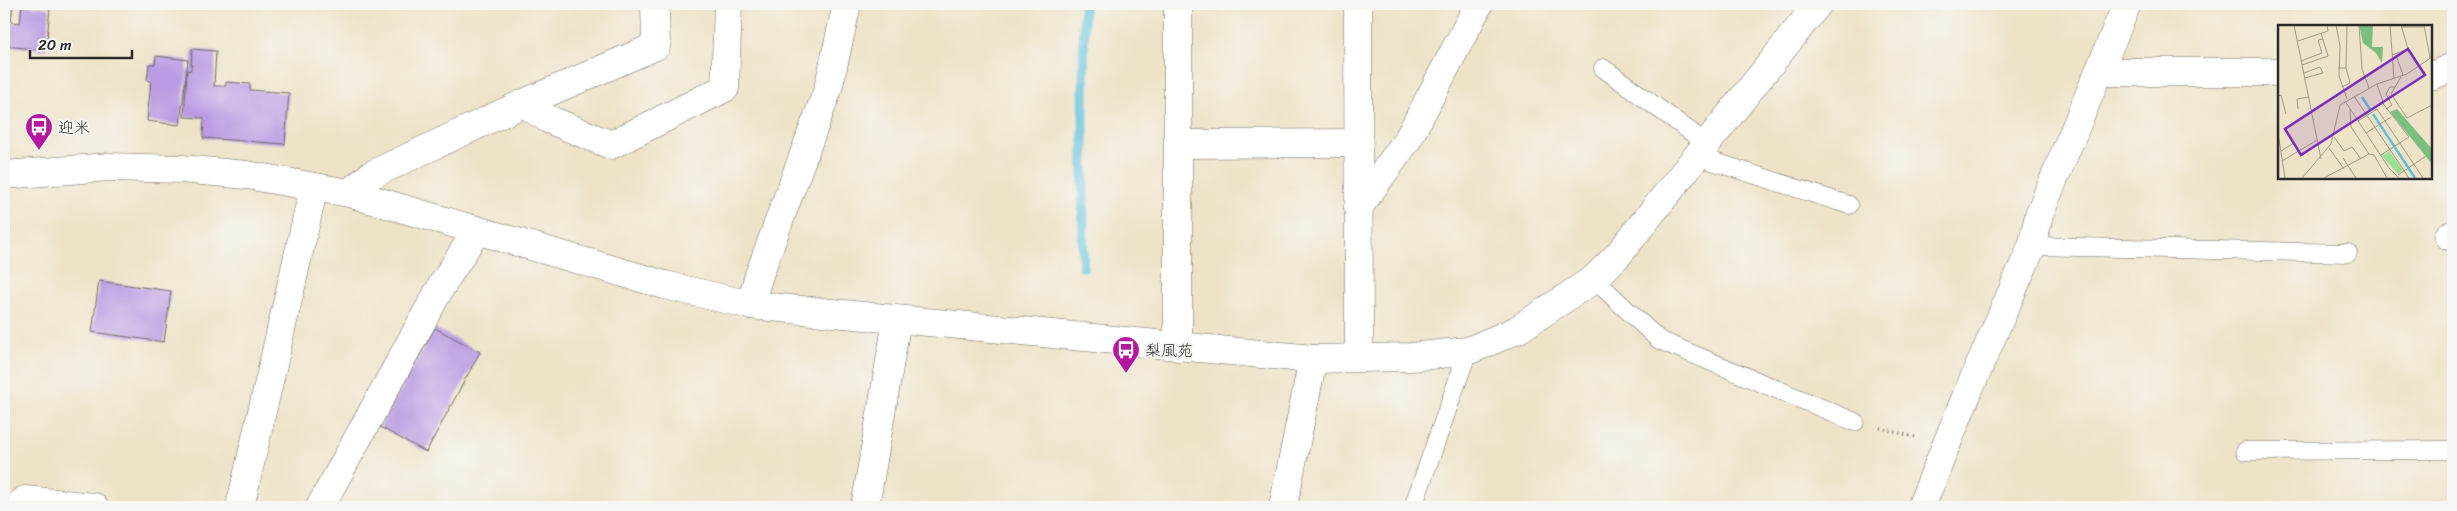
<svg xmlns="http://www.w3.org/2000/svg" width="2457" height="511" font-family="Sriracha,'Klee One',sans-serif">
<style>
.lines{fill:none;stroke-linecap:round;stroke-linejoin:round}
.stream{stroke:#5dc1db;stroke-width:10}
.building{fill:#bb9be3}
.service-casing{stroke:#6f6b62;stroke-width:19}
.minor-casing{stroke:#6f6b62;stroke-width:29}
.tertiary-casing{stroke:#6f6b62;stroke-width:29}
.path{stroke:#6f6b62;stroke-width:3;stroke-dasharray:1 4;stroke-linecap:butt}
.service{stroke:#fff;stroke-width:18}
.minor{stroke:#fff;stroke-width:28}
.tertiary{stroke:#fff;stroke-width:28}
.labels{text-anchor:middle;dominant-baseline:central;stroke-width:4.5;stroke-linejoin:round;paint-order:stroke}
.poi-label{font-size:16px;fill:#2b2b2b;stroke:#f6f6f2;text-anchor:start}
.inset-river{fill:none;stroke:#5dc1db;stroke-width:2.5}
.inset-road{fill:none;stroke:#a09989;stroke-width:1}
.view{fill:#7b2cbf;fill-opacity:0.15;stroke:#7b2cbf;stroke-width:2.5}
.inset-edge{fill:none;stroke:#2b2b2b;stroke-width:2.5}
</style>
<rect width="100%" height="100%" fill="#f6f6f2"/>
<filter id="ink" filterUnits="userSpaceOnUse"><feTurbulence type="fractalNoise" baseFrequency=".02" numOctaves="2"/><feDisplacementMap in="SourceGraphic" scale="10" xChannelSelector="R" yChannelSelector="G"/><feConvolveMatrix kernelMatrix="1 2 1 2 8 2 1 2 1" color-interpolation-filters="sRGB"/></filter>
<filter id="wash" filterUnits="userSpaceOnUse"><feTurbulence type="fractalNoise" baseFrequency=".0096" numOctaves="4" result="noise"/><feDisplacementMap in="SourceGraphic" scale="20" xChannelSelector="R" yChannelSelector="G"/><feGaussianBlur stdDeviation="1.12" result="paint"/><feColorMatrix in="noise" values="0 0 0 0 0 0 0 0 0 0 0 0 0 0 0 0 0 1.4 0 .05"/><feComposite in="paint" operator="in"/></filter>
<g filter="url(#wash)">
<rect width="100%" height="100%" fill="#eee3c7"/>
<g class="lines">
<polyline class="stream" points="1083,267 1084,4"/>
</g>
<g id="blocks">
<g class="building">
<polygon points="4,4 13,5 11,22 20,23 22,5 50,8 46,50 4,46"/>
<polygon points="192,49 216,51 214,86 226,86 226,82 250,84 250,90 289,93 285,144 203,138 204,118 184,117 187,71 191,70"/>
<polygon points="156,56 188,60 180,125 147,121 151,81 147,80 149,64 155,64"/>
<polygon points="99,281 171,291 164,342 92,332"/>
<polygon points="435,328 480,352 426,452 380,427"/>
</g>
</g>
</g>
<g filter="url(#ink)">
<use href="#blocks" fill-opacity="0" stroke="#6f6b62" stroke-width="1"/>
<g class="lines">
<defs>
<g id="service">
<polyline points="1603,68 1706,143"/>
<polyline points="1696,156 1849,205"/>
<polyline points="2032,246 2348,253"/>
<polyline points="1594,279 1659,340 1855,422"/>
<polyline points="2245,451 2453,450"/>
<polyline points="1413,507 1468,351"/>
</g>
<g id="minor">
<polyline points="1358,4 1359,357"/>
<polyline points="2099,72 2280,72"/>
<polyline points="2431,76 2453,67"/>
<polyline points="524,103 548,119 611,145 725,88 728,4"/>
<polyline points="1179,144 1359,143"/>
<polyline points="349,193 371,175 524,103 656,46 655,4"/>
<polyline points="1358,208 1408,139 1479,4"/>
<polyline points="2449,236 2453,236"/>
<polyline points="750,305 759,275 828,89 847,4"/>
<polyline points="1178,347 1178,4"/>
<polyline points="17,507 25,500 94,507"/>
<polyline points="240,507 314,187"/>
<polyline points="320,507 442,285 477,230"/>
<polyline points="865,507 897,320"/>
<polyline points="1283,507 1313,359"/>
<polyline points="1921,507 1967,394 2032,246 2039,215 2127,4"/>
</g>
<polyline id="tertiary" points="4,175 109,167 181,169 247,175 349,193 665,285 750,305 1313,359 1411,357 1468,351 1517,330 1594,279 1618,255 1818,4"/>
</defs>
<use href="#service" class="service-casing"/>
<use href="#minor" class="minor-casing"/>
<use href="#tertiary" class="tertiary-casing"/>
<polyline class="path" points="1880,428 1915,437"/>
<use href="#service" class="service"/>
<use href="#minor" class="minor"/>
<use href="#tertiary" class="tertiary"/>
</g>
</g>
<defs>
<symbol id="bus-pin" viewBox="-11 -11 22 30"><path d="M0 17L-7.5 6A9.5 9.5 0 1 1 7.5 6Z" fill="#b5179e" stroke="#f6f6f2"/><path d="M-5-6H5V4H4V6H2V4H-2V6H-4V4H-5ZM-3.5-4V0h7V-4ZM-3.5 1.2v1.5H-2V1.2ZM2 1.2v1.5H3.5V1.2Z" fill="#fff"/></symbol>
</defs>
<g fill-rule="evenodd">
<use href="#bus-pin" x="23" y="111" width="32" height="43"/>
<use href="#bus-pin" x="1110" y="334" width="32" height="43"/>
</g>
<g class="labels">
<g class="poi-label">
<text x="58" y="127">迎米</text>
<text x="1145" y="350">梨風苑</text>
</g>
</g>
<g transform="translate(2278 25)">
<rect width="154" height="154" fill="#eee3c7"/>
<path d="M 111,126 L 125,145 L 120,149 L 104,131 Z" fill="#99df98"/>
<path d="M 95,0 L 94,22 L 105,22 L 104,38 L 98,28 L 85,18 L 81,0 ZM 119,84 L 154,124 L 154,139 L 112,87 Z" fill="#7abe80"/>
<path class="inset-river" d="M 84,72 L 93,86M 95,89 L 137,153"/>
<path class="inset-road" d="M 16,0 L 43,134M 58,0 L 62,21 L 61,51 L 69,74M 81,0 L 84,44 L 91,63M 112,0 L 116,54M 146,0 L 152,33M 123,2 L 146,2M 20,16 L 50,6 L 49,0M 114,30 L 130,24 L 123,0M 118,30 L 125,50M 23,36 L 44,28 L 40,15 L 45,14M 24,40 L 50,31 L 43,8M 60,43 L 68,43 L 69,0M 26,48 L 42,42 L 45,48 L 27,53M 123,52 L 113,69 L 129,93 L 154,80M 99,59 L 106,80 L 131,112 L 103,130M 64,62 L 72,58 L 68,43M 0,71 L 3,70 L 8,89M 76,71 L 131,153M 67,76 L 111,143 L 121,153M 20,84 L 19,74 L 31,72M 108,84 L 114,80 L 108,69 L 112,62 L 117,62M 80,96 L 99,84 L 145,153M 0,108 L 7,153M 88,108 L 113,92M 56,112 L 66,126 L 74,122 L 83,134M 51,123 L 66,144M 3,126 L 16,118M 91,129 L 96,130 L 109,153M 65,133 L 78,153M 4,136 L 39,115M 120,150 L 148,131M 24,153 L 53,119 L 62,80 L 99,59 L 129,49 L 154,32M 46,153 L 91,129 L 73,102 L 72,84"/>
<path class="view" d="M 130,24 L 147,50 L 23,130 L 7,104 Z"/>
<rect width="154" height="154" class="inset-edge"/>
</g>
<rect width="2457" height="511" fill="none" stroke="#f6f6f2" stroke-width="20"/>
<path d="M30 50v8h102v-8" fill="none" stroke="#2b2b2b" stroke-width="2.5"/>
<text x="38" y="50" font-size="15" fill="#2b2b2b" stroke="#f6f6f2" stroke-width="4" paint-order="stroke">20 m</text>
</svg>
